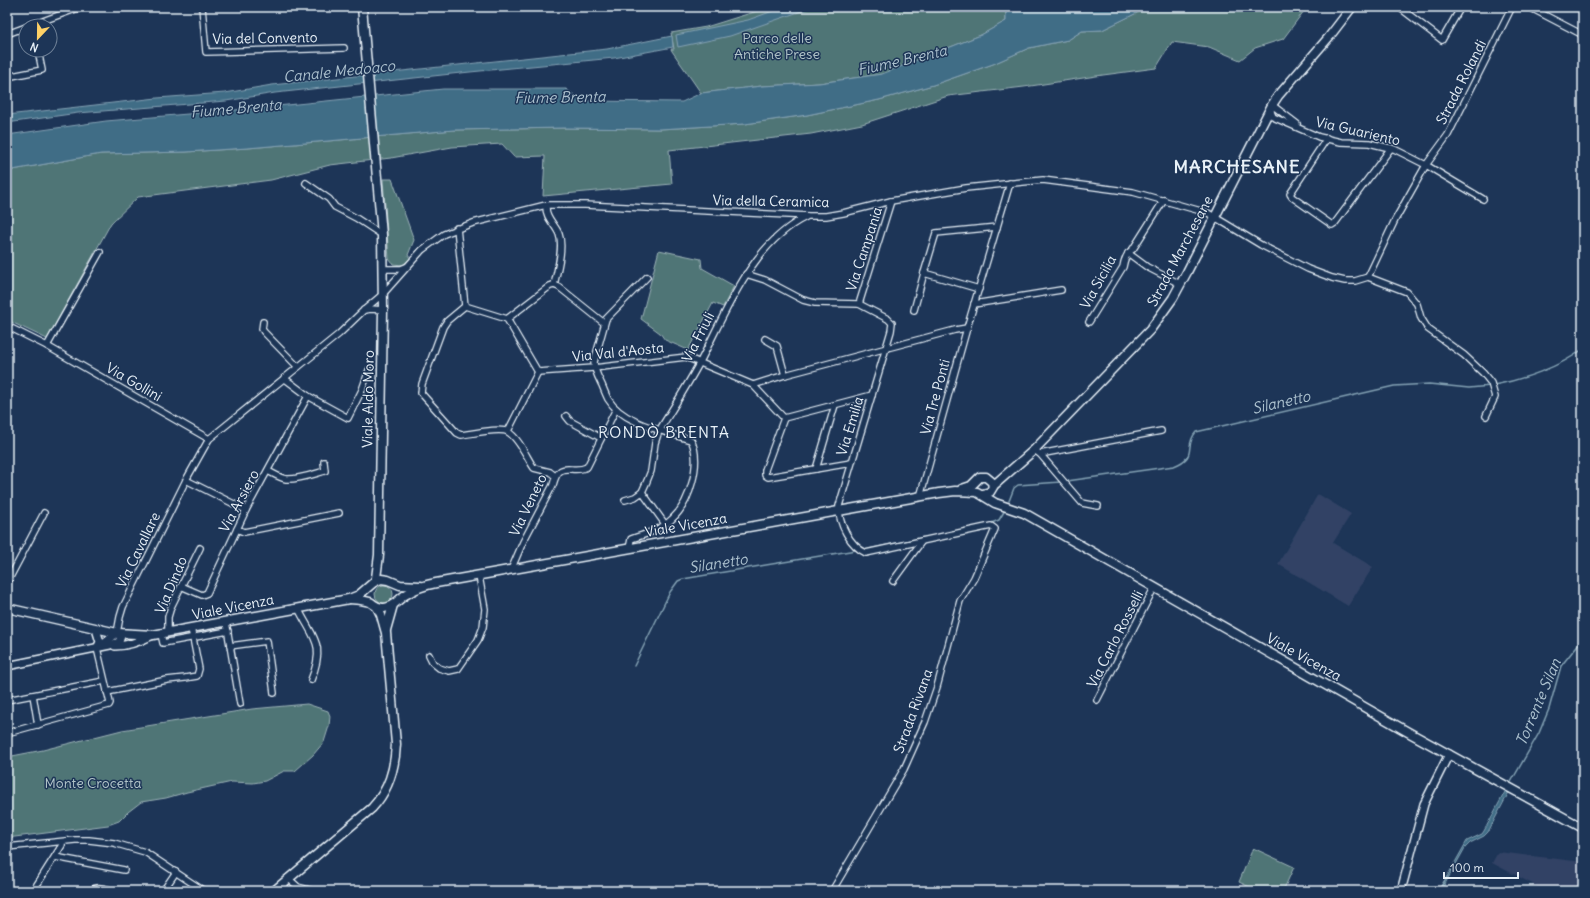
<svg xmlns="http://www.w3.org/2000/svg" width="1590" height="898" font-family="Delius,sans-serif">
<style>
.built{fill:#314265}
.green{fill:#507576;stroke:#9cb3b7}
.water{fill:#416d86;stroke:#84a2b4}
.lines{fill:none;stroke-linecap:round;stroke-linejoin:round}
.stream{stroke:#84a2b4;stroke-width:1.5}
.minor-casing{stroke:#e8f1f8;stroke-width:8}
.tertiary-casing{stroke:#e8f1f8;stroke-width:10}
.secondary-casing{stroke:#e8f1f8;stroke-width:11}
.minor{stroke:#1d3557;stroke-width:5.5}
.tertiary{stroke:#1d3557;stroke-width:7}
.secondary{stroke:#1d3557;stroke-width:8}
.labels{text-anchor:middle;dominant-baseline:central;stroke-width:3;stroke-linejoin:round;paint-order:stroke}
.street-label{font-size:14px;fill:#e8f1f8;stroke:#1d3557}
.park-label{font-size:14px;fill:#b3c6ca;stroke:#1d3557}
.water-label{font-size:15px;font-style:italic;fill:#aec3d0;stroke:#1d3557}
.quarter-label{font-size:16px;letter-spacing:1px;fill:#e8f1f8;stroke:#1d3557}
.district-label{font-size:18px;font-weight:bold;letter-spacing:1px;fill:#e8f1f8;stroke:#1d3557}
</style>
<rect width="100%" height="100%" fill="#1d3557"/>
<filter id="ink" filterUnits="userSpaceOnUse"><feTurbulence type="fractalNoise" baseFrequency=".025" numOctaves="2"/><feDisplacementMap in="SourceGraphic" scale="8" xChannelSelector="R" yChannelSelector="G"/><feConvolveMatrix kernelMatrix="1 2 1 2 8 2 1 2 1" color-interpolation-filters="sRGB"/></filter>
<g filter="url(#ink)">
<g class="built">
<polygon points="1318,494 1351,514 1333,543 1373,567 1348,606 1278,564"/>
<polygon points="1498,852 1583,862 1583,891 1539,891 1540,888 1492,863"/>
</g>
<g class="green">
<polygon points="770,7 1006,7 1006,21 981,35 882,74 819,83 762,86 701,93 672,51 671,49 674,49 671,33 706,27"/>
<polygon points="1149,7 1307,7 1283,39 1255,48 1240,60 1209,47 1172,42 1156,68 1103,75 1024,87 948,96 862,124 811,134 669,150 672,184 543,196 545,156 514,157 502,144 452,147 391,158 330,165 271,180 138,197 111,223 47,339 7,320 7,171 101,154 186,152 248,148 454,130 564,128 660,129 745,124 807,115 879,100 933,85 993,64 1029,48 1068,40 1082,31 1102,30"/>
<polygon points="383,179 392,179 414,240 408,255 410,258 403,265 393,264 389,259"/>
<polygon points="659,250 701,259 702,268 734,286 723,307 713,303 688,350 665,340 660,333 641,319"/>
<circle cx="384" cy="594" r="9"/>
<polygon points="307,704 328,711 330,716 329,726 324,742 313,755 295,771 284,771 265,781 253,783 232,782 187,792 166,798 141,802 128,812 119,821 108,825 7,838 7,757 43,750 122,730 252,709"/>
<polygon points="1253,848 1294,867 1283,891 1258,891 1239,882"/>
</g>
<g class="water">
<polygon points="784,7 813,7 730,36 678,47 676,35 748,20"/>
<polygon points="1006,7 1149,7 1102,30 1082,31 1068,40 1029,48 993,64 933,85 879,100 807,115 745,124 660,129 564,128 454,130 248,148 186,152 101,154 7,171 7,135 106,121 258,108 443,89 566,89 582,101 682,102 701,93 762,86 819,83 882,74 981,35 1006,21"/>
<polygon points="672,36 673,47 614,58 470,72 275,93 226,101 78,113 7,123 7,115 157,98 225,93 272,85 607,49"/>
<polygon points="1506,790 1509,792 1488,832 1484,836 1470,843 1465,848 1441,891 1439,891 1467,841 1482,834 1484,831"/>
</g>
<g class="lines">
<g class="stream">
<path d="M 1494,385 C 1522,380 1560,367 1583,349"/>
<path d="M 1067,481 L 1174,466 C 1199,456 1183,447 1196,432 L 1394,386 L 1429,384 L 1469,388 L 1490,386"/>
<polyline points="1009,501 1014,488 1018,485 1061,482"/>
<polyline points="989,524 999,520 1005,510"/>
<polyline points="868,549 925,537"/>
<polyline points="634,666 670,592 678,581 683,579 856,550"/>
<polyline points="1511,782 1539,733 1549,709 1561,666 1580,642 1583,630"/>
<polyline points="1438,891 1447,877"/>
</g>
<defs>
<g id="minor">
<polyline points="202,7 206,52 344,48"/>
<polyline points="1399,7 1442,40 1461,7"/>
<polyline points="1529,7 1583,35"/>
<polyline points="29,26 81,7"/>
<polyline points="7,34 26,27"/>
<polyline points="7,77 42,70 38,50"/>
<polyline points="1272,105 1297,124"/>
<polyline points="1270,109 1273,117 1319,137 1341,142 1369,143 1394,149 1426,165 1483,199"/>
<polyline points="1327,138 1290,194 1292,197 1332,225 1335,223 1391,148"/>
<polyline points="306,183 329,199 335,207 356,218 382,235"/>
<path d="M 546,205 C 545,218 555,224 559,234 C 564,247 557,272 554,285"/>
<polyline points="457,228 465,306"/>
<polyline points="1128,253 1147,267 1180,284"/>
<polyline points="383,269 401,269 406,267"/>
<polyline points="924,273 936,233 997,227"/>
<path d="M 746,274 L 765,280 L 803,300 L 815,303 L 859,304 L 888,319 L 892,323 L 891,331 L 839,506 C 838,523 850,546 866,553 L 991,526 L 995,529 L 974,578 L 960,601 L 937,687 L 925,722 L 904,769 L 832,891"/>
<polyline points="1368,277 1395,220 1426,165 1448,135 1512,7"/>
<polyline points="554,285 559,287 604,323"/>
<polyline points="859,304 891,201"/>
<polyline points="974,304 1061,290"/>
<path d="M 465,306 L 447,321 L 443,327 L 422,384 L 421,393 L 457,433 L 461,435 C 471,434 500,427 508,432 C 519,438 527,458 534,468 L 550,472 L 555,476"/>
<polyline points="465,306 507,319 538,372"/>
<polyline points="364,310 371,309 383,310"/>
<polyline points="914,310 924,273 979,289"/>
<polyline points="507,319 550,286 554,285"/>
<polyline points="263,322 262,329 264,332 298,367"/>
<path d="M 1089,322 L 1123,267 C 1124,260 1127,253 1133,249 L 1164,200"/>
<polyline points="7,326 47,346 209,439"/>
<polyline points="765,339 777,346 785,375"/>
<polyline points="47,346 100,252"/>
<polyline points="538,372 594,368 686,357 753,385 785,375 955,330 967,328"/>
<polyline points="284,378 308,396 348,418 362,390 369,370"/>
<polyline points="753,385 784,418 872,395"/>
<polyline points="566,416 570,421 601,438"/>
<polyline points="784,418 765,470 765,475 768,477 851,463"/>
<polyline points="508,431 538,372"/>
<polyline points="1034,450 1040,454 1161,431"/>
<polyline points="1040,454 1082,503 1098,506"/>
<polyline points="816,469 835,405"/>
<path d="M 268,471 C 274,474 280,478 286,479 C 298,480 314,474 325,471 L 324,462"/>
<polyline points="186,480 246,510"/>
<polyline points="642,492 665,524"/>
<polyline points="920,497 967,328 1010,183"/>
<path d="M 625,500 L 635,497 L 642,492 L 647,481 L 651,471 L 655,443 L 659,431 C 673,408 687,386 700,362 C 726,312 752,243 806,217"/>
<polyline points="237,529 244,532 339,513"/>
<path d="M 629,549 L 631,539 C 646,534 661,530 672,519 C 690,503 702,462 691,440 C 665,431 623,424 608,399 C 606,395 604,390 602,385 C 598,377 594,370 594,362 L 606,319 L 647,277"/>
<path d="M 511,570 L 523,542 L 553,485 C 560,458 571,475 587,467 L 616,409"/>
<polyline points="893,581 922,541"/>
<polyline points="7,583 44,513"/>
<polyline points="181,586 202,595 207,593 246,510 308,396"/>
<path d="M 298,608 C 313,639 326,643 311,680"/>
<polyline points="226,622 240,704"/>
<polyline points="117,633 120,617 123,607 186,480 209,439 339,334 364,310 383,294 422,250 444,234 473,223 546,205 585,205 809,216 826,216 843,213 891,201 966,188 1043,180 1133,192 1208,213 1261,245 1308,269 1332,278 1345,281 1355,281 1368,277 1407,292 1417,304 1421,318 1428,329 1464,355 1483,373 1491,383 1495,397 1486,416"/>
<polyline points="168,633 168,617 171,607 200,548"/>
<polyline points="161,634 163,643 228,631"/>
<polyline points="230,646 267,641 274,693"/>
<polyline points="429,655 433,663 439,668 449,671 458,669 478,640 483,627 485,609 479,576"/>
<polyline points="107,692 167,680 185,678 197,676 199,669 191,628"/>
<polyline points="33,695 38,725"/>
<polyline points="7,700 104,681"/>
<polyline points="1097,700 1154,588"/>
<polyline points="7,733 109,705 110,703 97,648"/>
<polyline points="7,847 75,840 89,840 114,843 145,852 204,891"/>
<polyline points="55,857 124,870"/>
<polyline points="288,878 298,887 313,891"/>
<polyline points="33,891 62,845 62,842"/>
<path d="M 91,891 C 97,885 107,889 114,891"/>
<polyline points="163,891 176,872"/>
</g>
<g id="tertiary">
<polyline points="96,629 100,642 97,648"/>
<polyline points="101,646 117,633"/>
<path d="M 115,646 C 128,646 141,641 153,635"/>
<polyline points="7,666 110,645 119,642 122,633"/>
<polyline points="1401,891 1424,804 1449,754"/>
</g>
<g id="secondary">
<polyline points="362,7 382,235 383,310 379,555 376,578 374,582"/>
<polyline points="993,486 1034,450 1150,330 1173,298 1187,272 1272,105 1278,96 1329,37 1352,7"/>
<polyline points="962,489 971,486 980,477 986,477 992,482 993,487 990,492 983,494"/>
<path d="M 349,599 C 356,599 363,600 370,602 C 375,605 378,609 384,608 C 393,608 399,598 407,594 C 416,588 425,585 436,583 L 939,493 L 955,491 L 977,492 L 995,503 L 1024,513 L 1408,732 L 1583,828"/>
<polyline points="7,608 117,633 153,635 349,599 359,595 374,582 381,579 388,580 400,585 420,586"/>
<polyline points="386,630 393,605"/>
<path d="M 274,891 L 372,808 C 389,790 395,769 396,744 L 386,633 L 381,615 L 377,607"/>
</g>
</defs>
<use href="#minor" class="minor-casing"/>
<use href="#tertiary" class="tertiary-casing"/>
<use href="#secondary" class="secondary-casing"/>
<use href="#minor" class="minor"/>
<use href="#tertiary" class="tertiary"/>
<use href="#secondary" class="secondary"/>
</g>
</g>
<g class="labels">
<g class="street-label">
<text transform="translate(265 38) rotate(-1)">Via del Convento</text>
<text transform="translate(1461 82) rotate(-63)">Strada Rolandi</text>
<text transform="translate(1358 131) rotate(13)">Via Guariento</text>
<text transform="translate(771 201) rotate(1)">Via della Ceramica</text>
<text transform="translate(864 249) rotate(-72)">Via Campania</text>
<text transform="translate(1180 251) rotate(-62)">Strada Marchesane</text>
<text transform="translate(1098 282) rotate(-61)">Via Sicilia</text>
<text transform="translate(698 337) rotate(-63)">Via Friuli</text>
<text transform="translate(618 352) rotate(-6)">Via Val d'Aosta</text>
<text transform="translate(134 382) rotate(30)">Via Gollini</text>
<text transform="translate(935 397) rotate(-75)">Via Tre Ponti</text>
<text transform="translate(368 399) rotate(-89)">Viale Aldo Moro</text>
<text transform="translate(850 426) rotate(-73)">Via Emilia</text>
<text transform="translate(239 501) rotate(-62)">Via Arsiero</text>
<text transform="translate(528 505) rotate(-64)">Via Veneto</text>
<text transform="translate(686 525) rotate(-10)">Viale Vicenza</text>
<text transform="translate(138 550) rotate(-64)">Via Cavallare</text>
<text transform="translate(171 585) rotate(-67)">Via Dindo</text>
<text transform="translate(233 607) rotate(-11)">Viale Vicenza</text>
<text transform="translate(1115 639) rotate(-63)">Via Carlo Rosselli</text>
<text transform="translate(1304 657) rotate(29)">Viale Vicenza</text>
<text transform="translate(913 711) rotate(-70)">Strada Rivana</text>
</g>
<g class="park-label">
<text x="777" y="38">Parco delle<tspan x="777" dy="16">Antiche Prese</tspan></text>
<text x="93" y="783">Monte Crocetta</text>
</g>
<g class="water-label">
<text transform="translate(902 60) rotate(-13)">Fiume Brenta</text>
<text transform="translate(339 71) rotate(-6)">Canale Medoaco</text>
<text transform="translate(560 97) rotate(-1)">Fiume Brenta</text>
<text transform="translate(236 108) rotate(-5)">Fiume Brenta</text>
<text transform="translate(1281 402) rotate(-13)">Silanetto</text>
<text transform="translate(718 563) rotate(-9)">Silanetto</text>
<text transform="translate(1538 702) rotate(-67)">Torrente Silan</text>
</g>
<g class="quarter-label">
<text x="664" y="432">RONDÒ BRENTA</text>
</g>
<g class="district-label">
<text x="1237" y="166">MARCHESANE</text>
</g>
</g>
<rect width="1590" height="898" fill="none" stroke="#1d3557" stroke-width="24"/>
<rect x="12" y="12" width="1566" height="874" fill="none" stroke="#e8f1f8" stroke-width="1.5" filter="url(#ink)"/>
<g transform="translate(38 38) rotate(202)"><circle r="19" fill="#1d3557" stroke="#6e8097"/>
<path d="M0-3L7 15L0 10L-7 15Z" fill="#ffd166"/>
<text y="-6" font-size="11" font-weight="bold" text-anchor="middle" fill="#e8f1f8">N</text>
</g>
<path d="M1444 872v6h74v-6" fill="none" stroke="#e8f1f8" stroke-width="2"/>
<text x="1450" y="872" font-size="12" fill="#e8f1f8" stroke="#1d3557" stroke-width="3" paint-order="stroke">100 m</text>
</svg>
